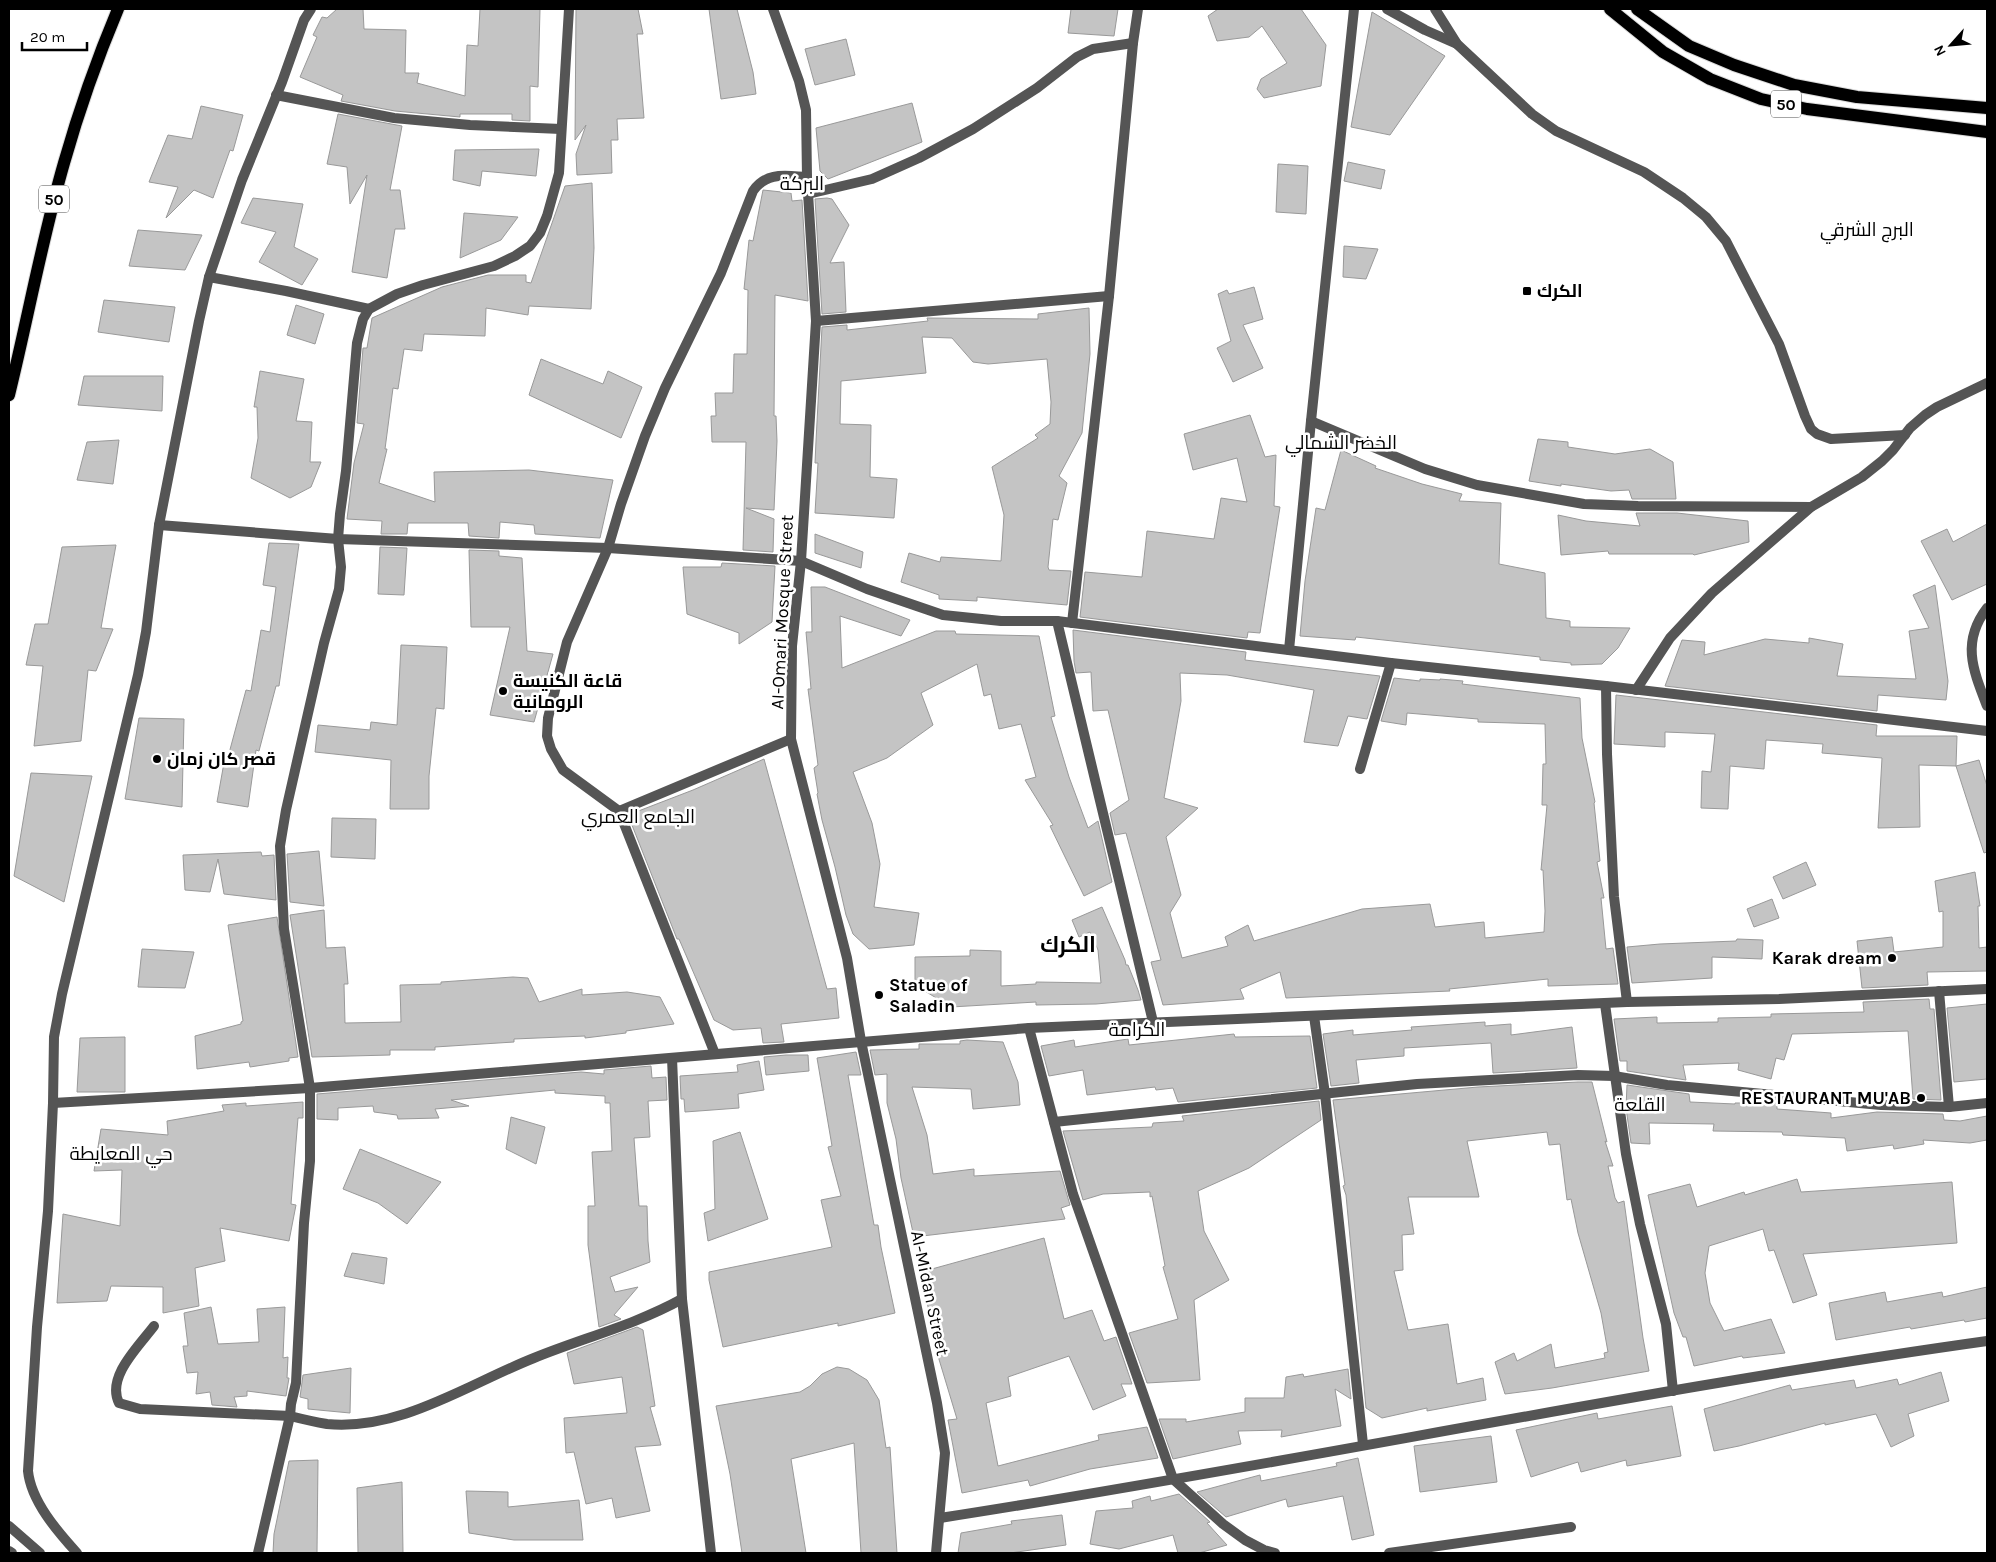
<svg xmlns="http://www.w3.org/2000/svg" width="1996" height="1562" font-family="Karla,Cairo,sans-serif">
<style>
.building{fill:#c4c4c4;stroke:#999}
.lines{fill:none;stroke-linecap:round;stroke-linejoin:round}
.primary-casing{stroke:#dbdbdb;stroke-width:14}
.street{stroke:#555;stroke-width:10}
.primary{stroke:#000;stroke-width:12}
.poi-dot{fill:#000;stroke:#fff;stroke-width:2}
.labels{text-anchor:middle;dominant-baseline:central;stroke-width:5;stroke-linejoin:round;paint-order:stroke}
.shield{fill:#fff;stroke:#4c4c4c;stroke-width:1}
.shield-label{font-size:16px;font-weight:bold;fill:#000}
.poi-label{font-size:18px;font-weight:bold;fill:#000;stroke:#fff;text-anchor:start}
.street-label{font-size:18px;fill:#000;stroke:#fff}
.neighbourhood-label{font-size:19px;fill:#000;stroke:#fff}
.district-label{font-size:22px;font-weight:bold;fill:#000;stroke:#fff}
</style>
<rect width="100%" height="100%" fill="#fff"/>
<g class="building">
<polygon points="337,9 363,9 364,29 406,30 405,73 419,73 417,83 465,96 467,45 478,46 480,9 540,9 538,87 530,86 530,121 512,120 512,114 460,114 460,117 395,111 341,101 343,95 300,77 317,37 313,35 322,17 327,18"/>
<polygon points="576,9 638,9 643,34 637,34 644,118 617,119 618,140 611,140 612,173 577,175 576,154 586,125 575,140"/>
<polygon points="709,9 737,9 753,72 756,94 721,99"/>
<polygon points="1071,9 1118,9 1114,36 1068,33"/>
<polygon points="1218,9 1301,9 1326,45 1321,86 1264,98 1257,89 1261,79 1287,63 1262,26 1249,37 1217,41 1208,16"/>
<polygon points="1372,12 1445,56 1390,135 1351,127"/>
<polygon points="846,39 855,75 815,85 805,49"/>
<polygon points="912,103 922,142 828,179 820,171 816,128"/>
<polygon points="201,106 243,115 233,151 230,150 213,198 194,190 166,218 178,187 149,182 168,135 192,139"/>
<polygon points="338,114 402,126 390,190 400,190 405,229 395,229 387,278 352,272 367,175 350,204 347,167 327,164"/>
<polygon points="539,149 536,176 482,171 480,186 453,180 455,150"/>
<polygon points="1348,162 1385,170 1381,189 1344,181"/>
<polygon points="1278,164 1308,166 1306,214 1276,212"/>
<polygon points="592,183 594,248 591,309 529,306 528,315 486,308 485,336 424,334 422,351 404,349 398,389 393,388 385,449 387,449 379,483 435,502 434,472 529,470 613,480 600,538 535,534 534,525 500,522 499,538 469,536 468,523 408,523 407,534 381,534 382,521 347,519 354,463 364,424 357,423 363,348 367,348 372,318 442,287 488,275 526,275 526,282 531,283 565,186"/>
<polygon points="763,190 791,193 792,201 802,200 808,301 775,295 774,416 776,416 777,441 774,510 746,508 774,519 773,552 743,550 746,442 712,442 711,416 716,416 715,393 733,393 734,354 747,354 748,290 744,289 749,240 753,241"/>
<polygon points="253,198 303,204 294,247 318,259 302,285 259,262 276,232 241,223"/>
<polygon points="827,198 832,199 849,225 830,263 844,262 846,312 822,314 815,199"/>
<polygon points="464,213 518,217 501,240 460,258"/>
<polygon points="138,230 202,235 185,270 129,266"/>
<polygon points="1344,246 1378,249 1366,279 1343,277"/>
<polygon points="1254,287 1263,319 1243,325 1263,368 1233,382 1217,348 1231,341 1218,294 1227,290 1229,294"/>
<polygon points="104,300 175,307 169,342 98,332"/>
<polygon points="296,305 324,314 315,344 287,335"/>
<polygon points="1089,308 1090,354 1082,433 1059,476 1067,483 1058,520 1053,519 1048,567 1049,570 1071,571 1067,605 977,597 977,601 939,599 939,595 901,582 909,553 940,562 941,557 1001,561 1004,515 992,467 1038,438 1035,435 1050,424 1051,402 1047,359 988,364 973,362 952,338 922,337 926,373 841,381 840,424 871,425 870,477 897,479 894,518 815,513 818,463 815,463 816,441 822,327 847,325 847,330 928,321 927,318 928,318 1038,319 1038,314"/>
<polygon points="541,359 603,384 608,371 642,387 621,438 529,395"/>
<polygon points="260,371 304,379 296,421 312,422 310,462 321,462 311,487 290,498 251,478 258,438 257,407 254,407"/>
<polygon points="84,376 163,376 162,411 78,405"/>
<polygon points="1250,415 1265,457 1276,455 1274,506 1280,507 1260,633 1248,632 1247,638 1080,617 1085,572 1142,577 1147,531 1214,539 1221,498 1247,502 1237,458 1193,470 1184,434"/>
<polygon points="1538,439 1568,442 1568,447 1615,454 1650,449 1673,462 1676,499 1632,499 1629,490 1611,491 1561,484 1561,486 1529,481"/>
<polygon points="119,440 113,484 77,480 87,442"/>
<polygon points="1341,450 1376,466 1375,468 1422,484 1462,494 1459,501 1501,503 1499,564 1545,573 1546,618 1570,621 1570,627 1630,628 1618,648 1602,664 1571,665 1571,663 1540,660 1540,657 1356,637 1355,640 1300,636 1305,581 1316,508 1325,510"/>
<polygon points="1636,513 1677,513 1748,521 1749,542 1694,555 1693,554 1609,554 1608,551 1561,555 1558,515 1586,521 1640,526"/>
<polygon points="1987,524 1987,584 1952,600 1921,541 1947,529 1953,542"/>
<polygon points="815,534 863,552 861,568 815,553"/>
<polygon points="269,543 299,544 279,686 276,686 259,751 256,750 248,807 217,802 225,757 228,757 246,690 251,691 261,630 270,632 276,587 263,585"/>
<polygon points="116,545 101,628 113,629 96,671 88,670 81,741 34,746 43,666 26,665 35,624 48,624 62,547"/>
<polygon points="380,547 407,548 404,595 378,594"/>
<polygon points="469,550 499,551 499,556 522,558 527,651 553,654 534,722 490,715 510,627 471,627"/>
<polygon points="722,563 775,566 772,622 739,644 739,633 687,614 683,567 721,567"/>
<polygon points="1935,585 1948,681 1946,700 1878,695 1877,711 1665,686 1682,640 1705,642 1704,655 1765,639 1809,643 1809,638 1843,644 1837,676 1916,679 1909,631 1929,628 1913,595"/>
<polygon points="811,587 825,587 910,620 901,636 840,616 842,668 936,631 955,631 956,634 1039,636 1055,716 1051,717 1069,777 1088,828 1098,821 1112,882 1084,896 1050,826 1053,825 1025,780 1036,777 1021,724 999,729 991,694 984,696 977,664 921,693 933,725 887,758 853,772 872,823 880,864 874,907 919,913 914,945 869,949 853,934 846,915 835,867 822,820 817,794 818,793 814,768 818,765 808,689 811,689 806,632 812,632"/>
<polygon points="1073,630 1246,652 1245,660 1380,676 1367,719 1348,716 1338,746 1304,742 1314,690 1227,675 1180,673 1181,701 1164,798 1198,808 1166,837 1181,895 1170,913 1182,958 1228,946 1225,937 1248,925 1254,941 1362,909 1430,904 1435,927 1484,922 1485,938 1544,932 1545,911 1543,870 1541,870 1547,805 1542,805 1543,764 1546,764 1545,724 1478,722 1478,719 1407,713 1406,725 1381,721 1394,678 1420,681 1420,679 1440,680 1440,679 1463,681 1462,684 1580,698 1582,738 1595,802 1594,803 1600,861 1597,862 1604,898 1601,898 1606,949 1613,948 1618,984 1548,986 1548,979 1449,989 1450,991 1286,998 1280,972 1240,989 1244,999 1163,1005 1151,962 1161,960 1126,833 1115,835 1110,813 1129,800 1108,710 1093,711 1091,672 1076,673 1074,661"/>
<polygon points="401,645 447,647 444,709 436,708 429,776 429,809 390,809 391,760 315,752 318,725 370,730 371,722 397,725"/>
<polygon points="1616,695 1877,725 1876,736 1957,736 1956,766 1919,765 1920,827 1878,828 1882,758 1822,753 1823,744 1766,740 1764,769 1730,766 1728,809 1701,808 1702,771 1711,772 1715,734 1665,732 1665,747 1614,744"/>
<polygon points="139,718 184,719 182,807 125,799"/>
<polygon points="764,759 827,989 836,988 839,1018 781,1024 784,1042 763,1043 761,1028 733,1030 714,1020 679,939 677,939 628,815 693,790"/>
<polygon points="1979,760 1987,786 1987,852 1984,853 1956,766"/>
<polygon points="31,773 92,776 64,902 14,876"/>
<polygon points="332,818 376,819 375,859 331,857"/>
<polygon points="319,851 324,906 290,902 287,854"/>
<polygon points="261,852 262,856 274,855 276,900 224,894 218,859 210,892 185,890 183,855"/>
<polygon points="1806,862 1816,885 1783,899 1773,877"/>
<polygon points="1975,872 1980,906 1978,906 1979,948 1987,947 1987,971 1927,972 1928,985 1862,988 1857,941 1892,937 1894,952 1943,947 1943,911 1939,912 1935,881"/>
<polygon points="1772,899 1779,918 1754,927 1747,909"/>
<polygon points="1102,907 1125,960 1126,965 1128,965 1138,990 1141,1000 1096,1004 1036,1005 1036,1002 951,1007 915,985 915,957 970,956 970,950 1001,951 1001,986 1036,984 1036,982 1101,983 1098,950 1090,932 1079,937 1072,920"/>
<polygon points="324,910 326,948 345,947 348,984 344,984 345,1023 401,1022 400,985 441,984 441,982 513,977 528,978 539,1002 582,989 582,995 627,992 660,997 674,1024 626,1031 626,1033 585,1038 585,1036 514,1039 514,1042 435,1047 435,1050 390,1050 390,1055 312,1057 290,915"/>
<polygon points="277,917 298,1057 289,1058 289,1061 250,1067 249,1062 197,1069 195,1036 241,1024 241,1022 243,1021 228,925"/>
<polygon points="1737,939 1763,940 1762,959 1712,957 1712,978 1632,983 1627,947 1660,944 1736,941"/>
<polygon points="142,949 194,952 185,988 138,987"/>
<polygon points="1929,999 1930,1009 1934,1009 1941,1100 1913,1099 1908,1031 1792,1034 1784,1060 1776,1058 1771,1079 1738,1070 1739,1063 1683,1065 1686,1080 1627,1071 1627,1061 1620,1061 1614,1019 1657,1017 1657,1023 1718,1022 1718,1018 1771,1017 1771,1014 1864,1012 1863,1002"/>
<polygon points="1987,1004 1987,1079 1954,1082 1947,1008"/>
<polygon points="1485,1022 1485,1026 1511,1024 1511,1035 1572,1027 1577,1068 1493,1073 1491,1043 1404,1048 1404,1056 1356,1060 1359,1083 1331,1086 1323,1034 1353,1030 1353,1035 1412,1030 1411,1027"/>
<polygon points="1234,1034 1235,1037 1310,1036 1317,1088 1178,1102 1173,1088 1156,1090 1155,1087 1087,1095 1083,1070 1049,1076 1041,1046 1074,1040 1075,1047 1128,1039 1129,1045"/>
<polygon points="125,1037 125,1092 77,1092 80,1038"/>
<polygon points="967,1040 1003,1042 1018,1082 1020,1105 973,1109 971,1089 912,1087 927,1135 933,1174 974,1169 974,1176 1060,1171 1070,1205 1061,1208 1065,1219 914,1237 901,1178 896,1139 887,1103 887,1074 875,1075 870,1050 919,1049 919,1044 960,1044 960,1041"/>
<polygon points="856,1052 861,1075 848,1075 874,1225 878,1225 881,1247 895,1313 838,1326 838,1323 723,1347 709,1280 709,1272 832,1247 821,1200 841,1196 828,1147 832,1146 817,1058"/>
<polygon points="786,1055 808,1055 809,1071 766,1075 764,1057"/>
<polygon points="759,1061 764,1090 738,1094 739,1108 685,1112 684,1099 681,1099 680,1076 738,1072 737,1065"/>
<polygon points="651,1066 652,1078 666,1077 667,1100 648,1101 650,1137 634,1138 639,1206 647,1206 648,1241 650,1262 610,1277 615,1292 638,1287 614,1315 621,1319 599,1327 588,1245 588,1206 595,1206 592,1152 612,1151 610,1103 605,1103 605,1096 555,1093 555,1090 451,1100 469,1106 435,1109 439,1118 398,1119 397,1115 374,1112 373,1106 338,1108 338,1120 317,1119 317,1094 581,1072 604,1074 604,1070"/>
<polygon points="1578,1082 1592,1082 1607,1142 1605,1141 1613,1166 1608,1166 1615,1198 1618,1203 1624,1201 1643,1338 1649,1371 1552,1388 1505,1394 1495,1362 1514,1353 1517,1361 1551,1344 1555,1368 1605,1358 1604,1353 1608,1352 1601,1313 1578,1233 1571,1199 1567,1200 1560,1144 1549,1145 1547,1132 1467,1141 1479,1197 1408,1197 1414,1234 1402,1235 1403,1270 1394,1271 1408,1330 1448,1324 1457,1384 1483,1378 1486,1400 1427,1411 1427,1408 1382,1418 1366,1408 1346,1195 1343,1186 1345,1185 1333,1100 1478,1087"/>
<polygon points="1627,1085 1689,1094 1690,1102 1735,1104 1735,1103 1777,1103 1777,1109 1831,1113 1831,1118 1877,1112 1943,1114 1944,1120 1960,1121 1987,1116 1987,1140 1970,1143 1923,1140 1924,1144 1894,1149 1893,1145 1847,1151 1845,1138 1783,1135 1782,1132 1713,1131 1714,1124 1649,1123 1650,1144 1631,1143 1626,1108"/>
<polygon points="1319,1101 1321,1120 1249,1168 1198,1191 1204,1231 1229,1280 1194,1300 1200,1380 1147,1383 1129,1333 1178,1319 1163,1267 1165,1266 1152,1196 1150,1197 1150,1192 1103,1194 1083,1200 1063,1131 1152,1127 1153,1123 1184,1121 1182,1116"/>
<polygon points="303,1102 303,1118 298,1118 291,1204 296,1205 289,1241 220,1228 225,1261 195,1268 199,1306 163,1313 163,1287 111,1286 107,1301 57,1303 63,1214 120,1226 122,1170 94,1171 101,1129 168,1135 167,1121 224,1111 222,1105 246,1103 246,1106"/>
<polygon points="511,1117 545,1127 536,1164 506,1149"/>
<polygon points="740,1132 768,1219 708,1241 704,1213 715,1209 713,1141"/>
<polygon points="360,1149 441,1182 407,1224 378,1203 343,1189"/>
<polygon points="1797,1179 1801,1192 1952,1182 1957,1243 1803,1254 1817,1295 1793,1303 1774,1250 1769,1251 1763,1229 1709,1246 1705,1273 1710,1303 1724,1331 1771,1319 1785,1353 1743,1358 1742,1356 1694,1366 1686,1337 1683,1337 1674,1313 1648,1195 1690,1184 1697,1207 1744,1192 1745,1195"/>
<polygon points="1044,1238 1064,1319 1092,1310 1104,1341 1116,1337 1132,1384 1121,1384 1126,1396 1093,1410 1069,1356 1008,1377 1011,1396 986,1403 998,1466 1099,1440 1098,1435 1147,1427 1158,1458 1090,1469 1030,1486 1028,1480 962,1493 948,1420 957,1419 938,1356 921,1272"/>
<polygon points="352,1253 387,1258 384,1284 344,1276"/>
<polygon points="1987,1287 1987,1318 1965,1322 1964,1320 1911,1329 1910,1327 1836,1340 1829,1303 1885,1292 1887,1302 1942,1292 1943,1297"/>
<polygon points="211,1307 218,1344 259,1342 257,1309 285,1307 283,1358 288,1357 287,1378 289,1378 286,1396 247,1391 247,1396 234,1397 237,1407 212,1405 210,1392 196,1394 198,1372 187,1373 183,1346 188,1346 184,1313"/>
<polygon points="637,1327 643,1330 655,1406 650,1407 661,1445 635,1447 650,1511 616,1518 612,1498 586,1504 574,1452 566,1453 564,1418 627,1413 622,1377 574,1384 567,1353"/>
<polygon points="837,1367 849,1369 867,1380 879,1400 886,1448 890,1447 897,1553 861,1553 854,1443 791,1459 806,1553 742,1553 730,1474 716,1406 800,1392 810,1386 822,1374"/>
<polygon points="351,1368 350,1413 308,1409 308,1399 300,1397 303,1375"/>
<polygon points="1348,1369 1351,1399 1335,1389 1341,1426 1281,1437 1282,1430 1238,1431 1241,1444 1173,1459 1159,1419 1186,1419 1186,1422 1245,1412 1245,1398 1284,1398 1286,1377 1303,1374 1304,1377"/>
<polygon points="1941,1372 1949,1401 1908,1414 1914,1436 1891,1447 1876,1414 1825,1425 1825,1423 1739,1446 1714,1451 1704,1409 1790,1385 1792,1390 1854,1380 1856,1388 1897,1379 1899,1385"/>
<polygon points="1672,1406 1681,1456 1627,1466 1626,1460 1581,1472 1578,1462 1531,1477 1516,1430 1597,1413 1598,1419"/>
<polygon points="1491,1436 1497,1482 1420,1492 1414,1446"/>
<polygon points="1358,1458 1374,1535 1352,1540 1343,1496 1288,1507 1286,1499 1226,1517 1197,1492 1260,1475 1261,1481 1337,1466 1336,1463"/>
<polygon points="318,1460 317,1553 273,1553 274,1534 289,1461"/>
<polygon points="402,1482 403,1553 358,1553 357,1488"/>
<polygon points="466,1491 508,1492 508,1507 579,1500 583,1540 514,1540 469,1533"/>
<polygon points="1179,1494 1210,1522 1207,1523 1227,1545 1199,1553 1178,1553 1173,1535 1119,1549 1090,1544 1096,1511 1133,1508 1132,1501 1150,1496 1151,1501"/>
<polygon points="1062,1515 1066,1545 1010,1553 958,1553 961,1533 1012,1524 1011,1521"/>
</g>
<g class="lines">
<defs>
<g id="primary">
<polyline points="1610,9 1663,52 1710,79 1761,99 1807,109 1987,132"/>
<polyline points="1637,9 1689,46 1734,65 1794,85 1857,97 1987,108"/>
<path d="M 9,395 C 28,318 42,239 64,163 C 79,110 97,59 118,9"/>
</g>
</defs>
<use href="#primary" class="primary-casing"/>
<g class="street">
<path d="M 569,9 L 559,173 L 547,216 L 540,233 L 530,246 L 515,256 L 494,266 L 423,285 L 397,294 L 369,309 L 363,319 L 357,343 L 346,471 L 340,514 L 338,539 L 341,567 L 339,589 L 324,643 L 286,810 L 280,846 L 284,929 L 310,1088 L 310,1161 L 304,1223 L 296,1383 L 291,1404 L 290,1416 C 302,1419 315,1422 327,1424 C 401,1431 468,1384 534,1358 C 583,1338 635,1325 682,1299"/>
<polyline points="773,9 799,81 806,110 807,177 816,321 801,561 792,646 791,739 847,958 861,1041 937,1403 945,1453 936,1553"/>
<polyline points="1387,9 1425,30 1457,44"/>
<polyline points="1435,9 1457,44 1532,114 1556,131 1644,172 1683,198 1706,217 1726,241 1747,282 1779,344 1805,416 1811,429 1817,434 1831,439 1905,435"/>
<polyline points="276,95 394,118 470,125 561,129"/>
<polyline points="808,194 872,179 919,158 973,129 1037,88 1077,57 1093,49 1133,43"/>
<polyline points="209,277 286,291 369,309"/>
<polyline points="816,321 1109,296"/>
<polyline points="1311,421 1425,469 1477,485 1584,504 1638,506 1811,507"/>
<polyline points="159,525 338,539 608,548 801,561 867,589 943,615 1001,621 1057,621 1391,663 1606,686 1987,731"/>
<path d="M 1987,608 C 1961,642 1973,670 1987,706"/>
<polyline points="1057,621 1153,1022"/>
<polyline points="1072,623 1109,296 1133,43 1138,9"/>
<polyline points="1289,650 1311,421 1354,9"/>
<polyline points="1606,686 1607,754 1614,897 1627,1002"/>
<polyline points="1636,690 1670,638 1712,593 1811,507 1862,477 1882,461 1893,450 1910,428 1925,415 1937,407 1987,383"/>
<polyline points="1360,769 1391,663"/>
<polyline points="619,811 791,739"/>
<polyline points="1939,991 1949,1107"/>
<polyline points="1605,1004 1626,1154 1640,1224 1666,1324 1673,1391"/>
<polyline points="1314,1016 1325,1094 1363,1444"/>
<polyline points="1029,1028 1073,1194 1173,1479 1223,1524 1245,1540 1264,1550 1275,1553"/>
<path d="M 715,1054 L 619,811 L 563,770 L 551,749 L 547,736 L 548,718 L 567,642 L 608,548 L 621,504 L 645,436 L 665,388 L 721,273 L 753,191 C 767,171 786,176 807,177"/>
<polyline points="672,1058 682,1299 711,1553"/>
<polyline points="53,1103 310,1088 1029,1028 1627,1002 1779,999 1987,989"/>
<polyline points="1054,1122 1417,1084 1578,1075 1614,1076 1667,1085 1881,1105 1949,1107 1987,1103"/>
<path d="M 154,1326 C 139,1346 106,1377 119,1403 L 140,1409 L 290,1416 L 258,1553"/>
<path d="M 940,1518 C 1290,1464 1637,1390 1987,1341"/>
<polyline points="9,1526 40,1553"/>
<polyline points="9,1551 12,1553"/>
<path d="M 77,1553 C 57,1531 31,1501 28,1471 L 37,1327 L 48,1211 L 53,1103 L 54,1037 L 62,994 L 138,675 L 146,632 L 159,525 L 199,321 L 209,277 L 242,180 L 282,82 L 304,20 L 311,9"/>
<polyline points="1389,1553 1571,1527"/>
</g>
<use href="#primary" class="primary"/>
</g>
<g class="poi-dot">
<rect x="1522" y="286" width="10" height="10" rx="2.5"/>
<circle cx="503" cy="691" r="5"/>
<circle cx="157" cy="759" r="5"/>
<circle cx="1892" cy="958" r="5"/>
<circle cx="879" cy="995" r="5"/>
<circle cx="1921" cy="1098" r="5"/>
</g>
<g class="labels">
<g class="shield">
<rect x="1771" y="90.5" width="30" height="27" rx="4"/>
<rect x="39" y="185.5" width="30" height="27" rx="4"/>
</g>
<g class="shield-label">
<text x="1786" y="104">50</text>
<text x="54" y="199">50</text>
</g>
<g class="poi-label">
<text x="1537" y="291">الكرك</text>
<text x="513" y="681">قاعة الكنيسة<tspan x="513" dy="21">الرومانية</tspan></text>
<text x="167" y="759">قصر كان زمان</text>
<text x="1882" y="958" text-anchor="end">Karak dream</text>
<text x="889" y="985">Statue of<tspan x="889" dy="21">Saladin</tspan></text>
<text x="1911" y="1098" text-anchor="end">RESTAURANT MU'AB</text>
</g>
<g class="street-label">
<text transform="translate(782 612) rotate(-87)">AI-Omari Mosque Street</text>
<text transform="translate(930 1293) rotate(78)">AI-Midan Street</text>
</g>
<g class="neighbourhood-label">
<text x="802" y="184">البركة</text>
<text x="1867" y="230">البرج الشرقي</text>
<text x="1341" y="443">الخضر الشمالي</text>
<text x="638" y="817">الجامع العمري</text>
<text x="1137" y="1030">الكرامة</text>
<text x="1640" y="1105">القلعة</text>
<text x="121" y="1154">حي المعايطة</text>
</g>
<g class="district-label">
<text x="1068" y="945">الكرك</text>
</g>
</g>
<rect width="1996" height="1562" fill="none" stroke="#000000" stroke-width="20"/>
<g transform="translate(1951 45) rotate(243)" stroke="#ffffff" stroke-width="4" paint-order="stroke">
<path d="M0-4L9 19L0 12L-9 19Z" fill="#000000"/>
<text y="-8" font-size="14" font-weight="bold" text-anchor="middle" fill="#000000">N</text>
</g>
<path d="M22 42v8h65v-8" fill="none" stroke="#000000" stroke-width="2.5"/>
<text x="30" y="42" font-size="15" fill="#000000" stroke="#ffffff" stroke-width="4" paint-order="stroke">20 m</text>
</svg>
